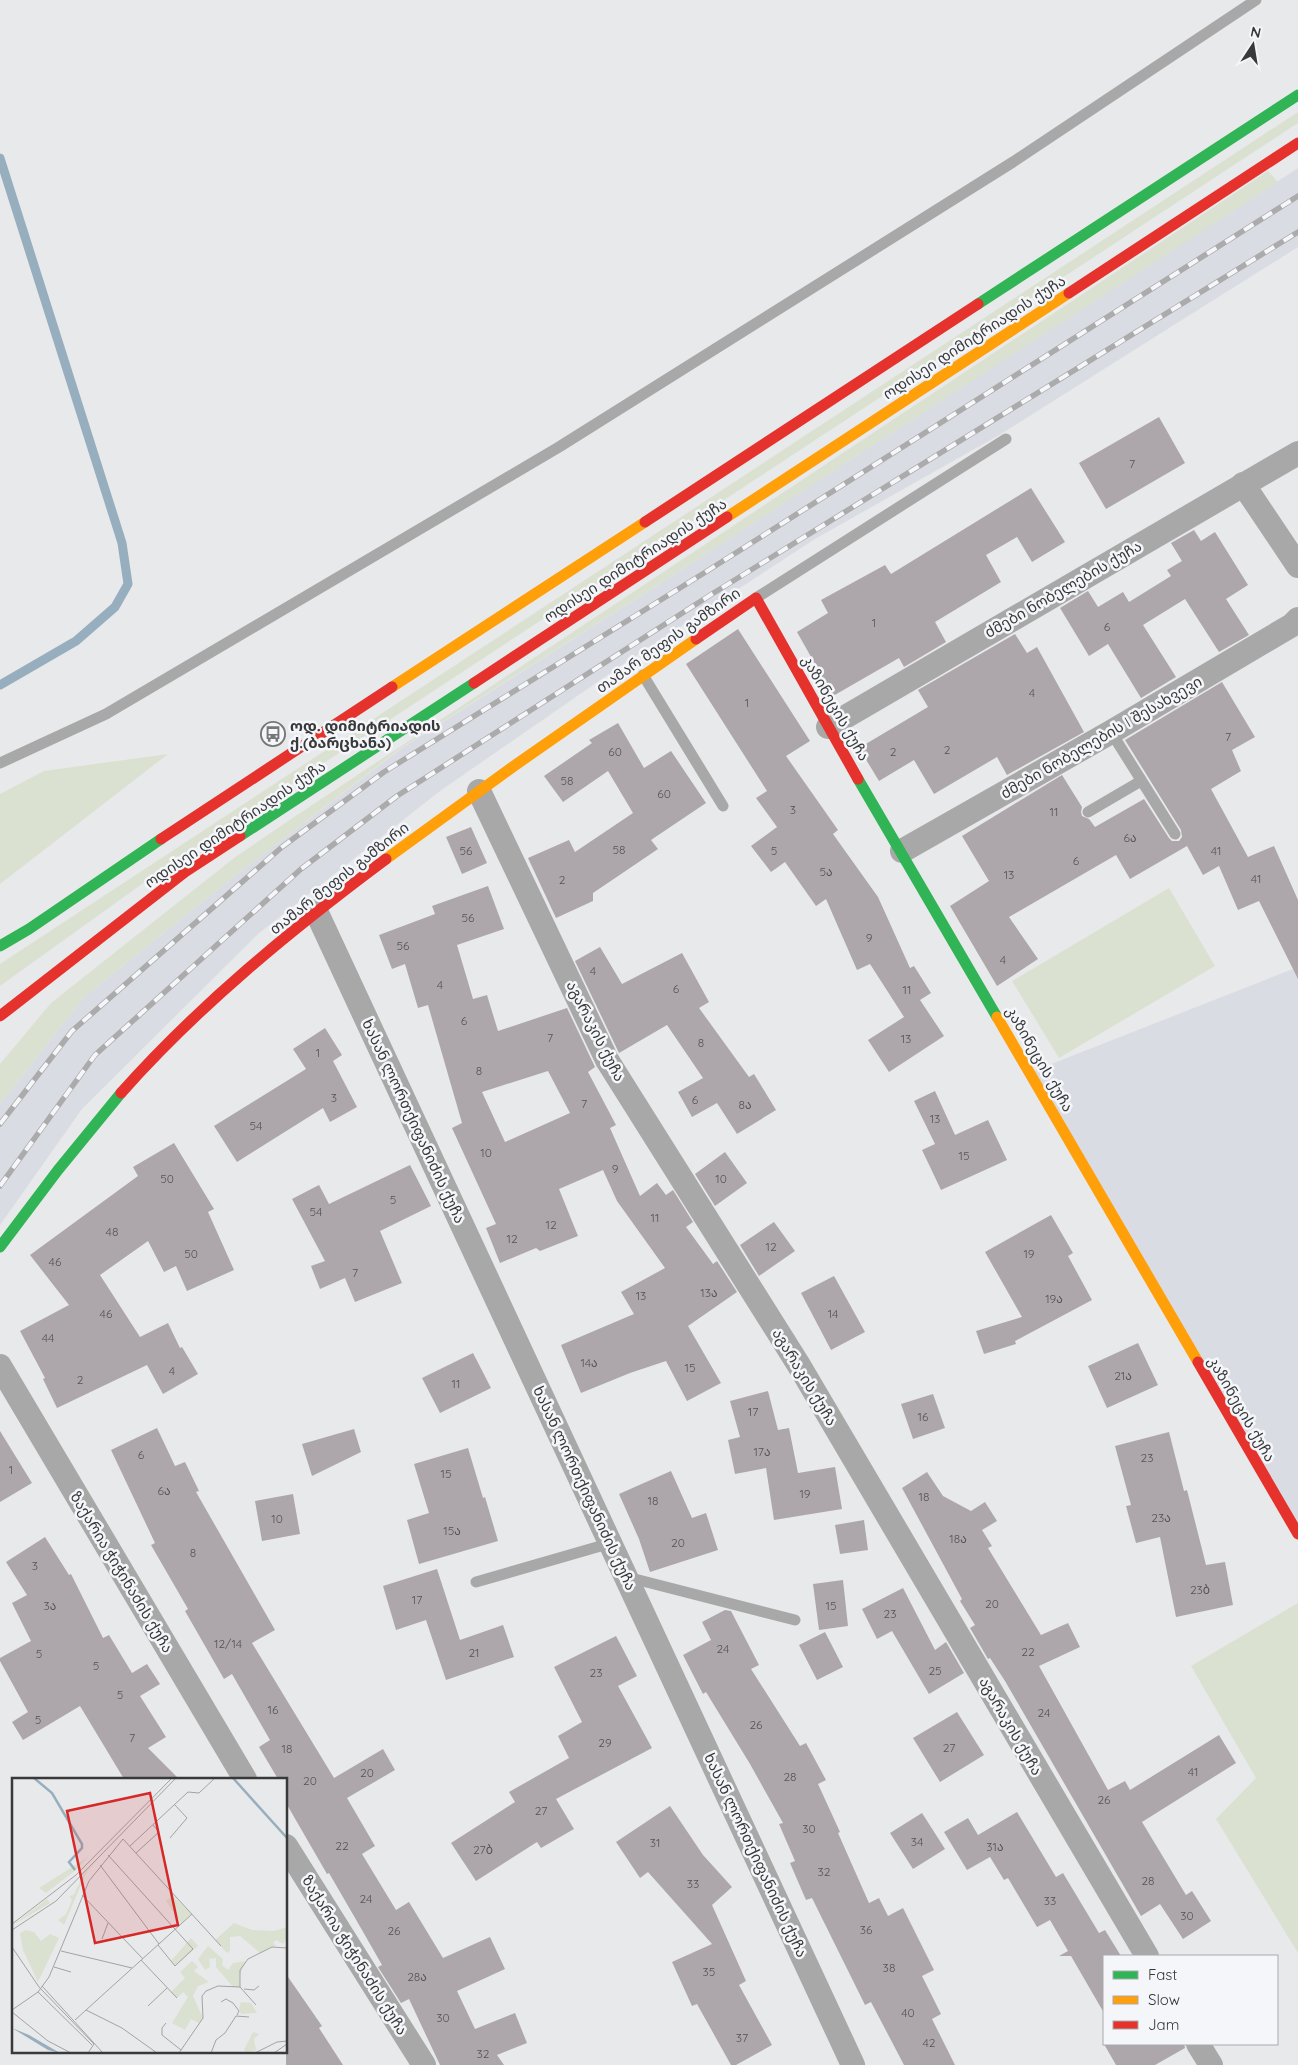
<svg xmlns="http://www.w3.org/2000/svg" width="1298" height="2065" font-family="Quicksand,'Noto Sans Georgian',sans-serif">
<style>
.built{fill:#dadce3}
.green{fill:#dbe1d0}
.lines{fill:none;stroke-linecap:round;stroke-linejoin:round}
.stream{stroke:#97aebe;stroke-width:9}
.building{fill:#ada7ac;fill-rule:evenodd}
.lane{stroke:#a8a8a8;stroke-width:11}
.street{stroke:#a8a8a8;stroke-width:24}
.fast{stroke:#30b455;stroke-width:11}
.slow{stroke:#ff9f0a;stroke-width:11}
.jam{stroke:#e5322d;stroke-width:11}
.rail-casing{stroke:#ababab;stroke-width:5.5}
.rail{stroke:#f4f6fa;stroke-width:4;stroke-dasharray:11;stroke-linecap:butt}
.labels{text-anchor:middle;dominant-baseline:central;stroke-width:5;stroke-linejoin:round;paint-order:stroke}
.number-label{font-size:12px;fill:#555456}
.street-label{font-size:15px;fill:#38393a;stroke:#f4f6fa}
.poi-label{font-size:15px;font-weight:bold;fill:#38393a;stroke:#f4f6fa;text-anchor:start}
.inset-river{fill:none;stroke:#97aebe;stroke-width:2.5}
.inset-road{fill:none;stroke:#a2a3a4;stroke-width:1}
.view{fill:#d62828;fill-opacity:0.15;stroke:#d62828;stroke-width:2.5}
.inset-edge{fill:none;stroke:#38393a;stroke-width:2.5}
</style>
<rect width="100%" height="100%" fill="#e8e9eb"/>
<g class="built">
<polygon points="1298,168 1298,247 1001,434 815,539 625,663 440,791 258,934 82,1109 0,1225 0,1104 84,997 227,882 402,748 672,576"/>
<polygon points="1298,967 1298,1534 1031,1072"/>
</g>
<g class="green">
<polygon points="1298,112 1298,123 167,866 0,986 0,964"/>
<polygon points="1268,171 1278,182 672,576 401,748 227,882 84,997 0,1104 0,1064 51,1003 234,858 291,819"/>
<polygon points="168,754 0,884 0,885 0,794 44,771"/>
<polygon points="1169,888 1215,966 1059,1058 1012,981"/>
<polygon points="1298,1603 1298,1953 1216,1819 1256,1778 1191,1666"/>
</g>
<g class="lines">
<polyline class="stream" points="0,158 122,543 128,584 115,607 76,641 0,685"/>
</g>
<g class="building">
<polygon points="1159,417 1185,463 1106,509 1079,463"/>
<polygon points="1031,488 1065,542 1032,562 1017,537 986,555 1001,582 935,622 946,642 904,667 899,658 833,696 797,632 828,613 821,600 885,565 891,574"/>
<polygon points="1194,530 1201,541 1215,532 1248,585 1226,599 1249,635 1219,652 1185,599 1143,625 1176,677 1141,698 1108,644 1089,656 1060,608 1088,591 1098,607 1123,592 1129,602 1171,576 1167,570 1182,561 1171,543"/>
<polygon points="738,629 810,741 786,756 838,830 833,834 878,897 910,968 914,966 931,993 920,1000 944,1036 889,1072 868,1040 904,1017 870,964 857,970 826,899 816,906 785,862 771,872 751,846 777,827 756,798 767,791 686,664"/>
<polygon points="1015,634 1027,653 1037,647 1084,732 1007,775 997,757 934,794 914,760 879,781 859,748 928,707 918,690"/>
<polygon points="1222,682 1255,737 1232,750 1241,771 1211,789 1248,857 1274,846 1298,900 1298,979 1259,901 1238,910 1219,866 1203,875 1187,846 1130,879 1116,855 1009,917 1038,959 997,986 950,906 989,881 962,836 1062,775 1082,807 1081,812 1082,816 1089,819 1095,827 1144,799 1169,838 1172,841 1179,841 1182,837 1181,830 1125,740"/>
<polygon points="618,723 644,768 671,751 706,803 651,840 658,849 593,893 593,901 556,918 528,858 569,840 575,852 633,813 608,771 563,802 544,776 592,743 589,740"/>
<polygon points="471,827 487,863 462,874 446,837"/>
<path d="M 488,886 L 504,929 L 457,945 L 473,999 L 487,995 L 498,1031 L 567,1008 L 595,1067 L 588,1072 L 616,1125 L 610,1128 L 640,1196 L 657,1183 L 666,1195 L 673,1190 L 693,1222 L 686,1227 L 713,1264 L 717,1261 L 737,1292 L 688,1326 L 721,1383 L 687,1401 L 666,1361 L 630,1373 L 581,1393 L 561,1345 L 634,1314 L 621,1292 L 665,1268 L 617,1201 L 603,1170 L 559,1189 L 578,1236 L 540,1251 L 536,1248 L 500,1263 L 486,1228 L 496,1224 L 452,1128 L 462,1123 L 428,1005 L 418,1008 L 405,964 L 392,969 L 379,935 L 435,914 L 432,906 ZM 548,1071 L 570,1113 L 505,1142 L 482,1092 Z"/>
<polygon points="600,947 622,984 682,953 709,1002 699,1008 749,1077 754,1074 776,1110 737,1134 717,1103 692,1117 678,1092 703,1078 667,1025 619,1053 575,961"/>
<polygon points="325,1028 342,1055 333,1061 357,1107 330,1122 323,1108 237,1162 214,1126 306,1069 293,1049"/>
<polygon points="935,1091 955,1135 988,1120 1007,1160 941,1190 922,1150 935,1144 914,1101"/>
<polygon points="174,1143 214,1209 208,1212 234,1270 187,1291 176,1266 164,1272 148,1241 100,1275 140,1337 168,1323 180,1348 182,1347 198,1374 163,1394 147,1365 57,1408 43,1379 45,1378 20,1331 69,1305 30,1255 138,1176 133,1167"/>
<polygon points="725,1152 747,1183 715,1206 695,1174"/>
<polygon points="410,1165 431,1206 380,1231 402,1283 355,1302 345,1278 320,1289 311,1266 325,1261 292,1199 319,1185 329,1204"/>
<polygon points="1051,1215 1073,1253 1068,1256 1092,1300 1015,1341 1016,1344 984,1354 976,1331 1022,1317 985,1252"/>
<polygon points="774,1222 795,1251 759,1276 740,1245"/>
<polygon points="834,1276 865,1332 831,1350 801,1293"/>
<polygon points="1138,1343 1158,1385 1107,1408 1088,1366"/>
<polygon points="473,1353 491,1388 440,1413 422,1378"/>
<polygon points="768,1391 778,1430 789,1428 798,1473 835,1467 842,1509 774,1520 766,1468 735,1474 728,1440 740,1437 730,1401"/>
<polygon points="933,1394 945,1428 913,1439 901,1404"/>
<polygon points="157,1428 175,1466 185,1462 199,1491 196,1492 275,1630 252,1643 334,1778 383,1749 395,1770 347,1798 375,1846 362,1854 396,1910 409,1902 443,1958 490,1937 505,1969 457,1991 475,2029 515,2013 527,2043 497,2055 504,2065 440,2065 409,1999 401,2003 378,1967 382,1965 362,1930 329,1873 327,1874 286,1803 286,1779 278,1779 259,1747 270,1740 232,1674 224,1679 185,1611 188,1609 151,1545 155,1543 111,1450"/>
<polygon points="354,1429 361,1452 312,1476 302,1444"/>
<polygon points="0,1431 32,1483 0,1502"/>
<polygon points="1169,1432 1184,1491 1187,1490 1206,1565 1225,1562 1233,1605 1176,1617 1160,1537 1136,1543 1126,1506 1131,1505 1115,1446"/>
<polygon points="468,1448 483,1498 485,1497 498,1541 419,1564 407,1520 429,1513 414,1464"/>
<polygon points="671,1471 692,1518 706,1513 718,1550 650,1572 639,1539 619,1494"/>
<polygon points="927,1472 943,1496 971,1511 985,1502 997,1521 982,1530 992,1546 988,1548 1041,1635 1068,1623 1080,1647 1039,1666 1108,1790 1125,1781 1130,1790 1219,1735 1236,1763 1142,1822 1186,1895 1192,1891 1211,1921 1183,1939 1160,1904 1141,1916 1005,1681 990,1658 988,1659 970,1628 975,1625 960,1601 962,1599 902,1488"/>
<polygon points="293,1494 300,1534 262,1541 255,1501"/>
<polygon points="864,1520 868,1550 840,1554 835,1525"/>
<polygon points="45,1537 69,1575 71,1574 103,1638 109,1635 132,1673 147,1664 160,1684 140,1696 166,1737 148,1748 179,1779 124,1779 80,1706 23,1740 12,1722 28,1712 0,1661 0,1658 31,1641 12,1603 27,1595 6,1562"/>
<polygon points="437,1569 460,1640 503,1625 514,1657 446,1680 426,1620 396,1630 383,1586"/>
<polygon points="843,1580 848,1626 819,1630 813,1584"/>
<polygon points="903,1588 935,1650 946,1642 964,1673 929,1694 892,1631 877,1639 862,1609"/>
<polygon points="725,1610 731,1611 759,1665 751,1669 800,1746 806,1743 826,1780 818,1784 840,1832 838,1833 869,1903 879,1898 888,1916 903,1908 934,1970 922,1976 941,2014 932,2019 955,2065 904,2065 871,2002 865,2005 812,1898 806,1900 790,1863 795,1861 779,1824 783,1823 750,1764 706,1692 703,1694 683,1655 711,1640 702,1622"/>
<polygon points="825,1632 843,1667 817,1680 799,1645"/>
<polygon points="616,1636 637,1676 618,1686 652,1748 556,1799 574,1829 541,1848 537,1842 476,1881 451,1843 515,1802 509,1792 569,1758 558,1736 582,1722 554,1667"/>
<polygon points="957,1712 984,1755 940,1782 913,1738"/>
<polygon points="670,1806 703,1855 732,1887 712,1905 746,1981 739,1985 772,2045 736,2065 731,2065 697,2004 692,2006 672,1962 712,1944 648,1872 640,1878 616,1842"/>
<polygon points="1017,1812 1056,1877 1063,1873 1099,1933 1105,1930 1121,1956 1104,1956 1104,2013 1071,1956 1059,1956 1068,1951 1050,1920 1037,1927 1008,1878 1004,1880 990,1857 967,1870 944,1832 968,1818 978,1835"/>
<polygon points="922,1813 945,1849 913,1869 890,1833"/>
<polygon points="286,1974 322,2026 319,2028 343,2065 286,2065"/>
<polygon points="1104,2044 1184,2044 1185,2048 1155,2065 1116,2065"/>
</g>
<g class="lines">
<g class="lane">
<polyline points="756,598 1006,439"/>
<polyline points="643,675 723,806"/>
<polyline points="1111,732 1175,834"/>
<polyline points="0,763 106,714 559,447 1013,162 1256,0"/>
<polyline points="1088,812 1141,781"/>
<polyline points="627,1577 795,1620"/>
<polyline points="476,1582 611,1543"/>
</g>
<g class="street">
<polyline points="1243,484 1298,566"/>
<polyline points="828,727 1298,453"/>
<polyline points="479,791 607,1060 800,1367 1147,1956"/>
<polyline points="902,851 1111,732 1292,625 1298,619"/>
<polyline points="316,911 853,2065"/>
<polyline points="0,1366 245,1779"/>
<polyline points="286,1846 424,2065"/>
<polyline points="1198,2044 1211,2065"/>
</g>
<g class="fast">
<polyline points="978,304 1298,95"/>
<polyline points="858,779 997,1017"/>
<polyline points="240,836 474,683"/>
<polyline points="0,946 29,929 161,839"/>
<polyline points="0,1247 58,1170 121,1093"/>
</g>
<g class="slow">
<polyline points="727,517 1069,293"/>
<polyline points="392,687 645,522"/>
<polyline points="386,859 514,766 696,639"/>
<polyline points="997,1017 1198,1362"/>
</g>
<g class="jam">
<polyline points="1069,293 1298,143"/>
<polyline points="645,522 978,304"/>
<polyline points="696,639 756,598 858,779"/>
<polyline points="474,683 727,517"/>
<polyline points="161,839 392,687"/>
<polyline points="0,1016 185,872 240,836"/>
<path d="M 121,1093 C 199,1005 292,929 386,859"/>
<polyline points="1198,1362 1298,1534"/>
</g>
<defs>
<g id="rail">
<polyline points="0,1124 72,1031 282,847 384,772 704,573 1298,196"/>
<polyline points="0,1186 95,1055 301,869 397,796 712,594 1298,232"/>
</g>
</defs>
<use href="#rail" class="rail-casing"/>
<use href="#rail" class="rail"/>
</g>
<defs>
<symbol id="bus-ring" viewBox="-11 -11 22 22"><circle r="9.5" fill="#f4f6fa" stroke="#767778" stroke-width="1.5"/><path d="M-5-6H5V4H4V6H2V4H-2V6H-4V4H-5ZM-3.5-4V0h7V-4ZM-3.5 1.2v1.5H-2V1.2ZM2 1.2v1.5H3.5V1.2Z" fill="#767778"/></symbol>
</defs>
<g fill-rule="evenodd">
<use href="#bus-ring" x="259" y="720" width="28" height="28"/>
</g>
<g class="labels">
<g class="number-label">
<text x="1132" y="463">7</text>
<text x="874" y="622">1</text>
<text x="1107" y="626">6</text>
<text x="1032" y="692">4</text>
<text x="747" y="702">1</text>
<text x="1228" y="736">7</text>
<text x="947" y="749">2</text>
<text x="615" y="751">60</text>
<text x="893" y="751">2</text>
<text x="567" y="780">58</text>
<text x="664" y="793">60</text>
<text x="793" y="809">3</text>
<text x="1054" y="811">11</text>
<text x="1130" y="837">6ა</text>
<text x="619" y="849">58</text>
<text x="466" y="850">56</text>
<text x="774" y="850">5</text>
<text x="1216" y="850">41</text>
<text x="1076" y="860">6</text>
<text x="826" y="871">5ა</text>
<text x="1009" y="874">13</text>
<text x="1256" y="878">41</text>
<text x="562" y="879">2</text>
<text x="468" y="917">56</text>
<text x="869" y="937">9</text>
<text x="403" y="945">56</text>
<text x="1003" y="959">4</text>
<text x="593" y="970">4</text>
<text x="440" y="984">4</text>
<text x="676" y="988">6</text>
<text x="907" y="989">11</text>
<text x="464" y="1020">6</text>
<text x="550" y="1037">7</text>
<text x="906" y="1038">13</text>
<text x="701" y="1042">8</text>
<text x="318" y="1052">1</text>
<text x="479" y="1070">8</text>
<text x="334" y="1097">3</text>
<text x="695" y="1099">6</text>
<text x="584" y="1103">7</text>
<text x="745" y="1104">8ა</text>
<text x="935" y="1118">13</text>
<text x="256" y="1125">54</text>
<text x="486" y="1152">10</text>
<text x="964" y="1155">15</text>
<text x="615" y="1168">9</text>
<text x="167" y="1178">50</text>
<text x="721" y="1178">10</text>
<text x="393" y="1199">5</text>
<text x="316" y="1211">54</text>
<text x="655" y="1217">11</text>
<text x="551" y="1224">12</text>
<text x="112" y="1231">48</text>
<text x="512" y="1238">12</text>
<text x="771" y="1246">12</text>
<text x="191" y="1253">50</text>
<text x="1029" y="1253">19</text>
<text x="55" y="1261">46</text>
<text x="355" y="1272">7</text>
<text x="709" y="1292">13ა</text>
<text x="641" y="1295">13</text>
<text x="1054" y="1298">19ა</text>
<text x="106" y="1313">46</text>
<text x="833" y="1313">14</text>
<text x="48" y="1337">44</text>
<text x="589" y="1362">14ა</text>
<text x="690" y="1367">15</text>
<text x="172" y="1370">4</text>
<text x="1123" y="1375">21ა</text>
<text x="80" y="1379">2</text>
<text x="456" y="1383">11</text>
<text x="753" y="1411">17</text>
<text x="923" y="1416">16</text>
<text x="762" y="1451">17ა</text>
<text x="141" y="1454">6</text>
<text x="1147" y="1457">23</text>
<text x="11" y="1469">1</text>
<text x="446" y="1473">15</text>
<text x="164" y="1490">6ა</text>
<text x="805" y="1493">19</text>
<text x="924" y="1496">18</text>
<text x="653" y="1500">18</text>
<text x="1161" y="1517">23ა</text>
<text x="277" y="1518">10</text>
<text x="452" y="1530">15ა</text>
<text x="958" y="1538">18ა</text>
<text x="678" y="1542">20</text>
<text x="193" y="1552">8</text>
<text x="35" y="1565">3</text>
<text x="1200" y="1589">23ბ</text>
<text x="417" y="1599">17</text>
<text x="992" y="1603">20</text>
<text x="50" y="1605">3ა</text>
<text x="831" y="1605">15</text>
<text x="890" y="1613">23</text>
<text x="228" y="1643">12/14</text>
<text x="723" y="1648">24</text>
<text x="1028" y="1651">22</text>
<text x="474" y="1652">21</text>
<text x="39" y="1653">5</text>
<text x="96" y="1665">5</text>
<text x="935" y="1670">25</text>
<text x="596" y="1672">23</text>
<text x="120" y="1694">5</text>
<text x="273" y="1709">16</text>
<text x="1044" y="1712">24</text>
<text x="38" y="1719">5</text>
<text x="756" y="1724">26</text>
<text x="132" y="1737">7</text>
<text x="605" y="1742">29</text>
<text x="949" y="1747">27</text>
<text x="287" y="1748">18</text>
<text x="1193" y="1771">41</text>
<text x="367" y="1772">20</text>
<text x="790" y="1776">28</text>
<text x="310" y="1780">20</text>
<text x="1104" y="1799">26</text>
<text x="541" y="1810">27</text>
<text x="809" y="1828">30</text>
<text x="917" y="1841">34</text>
<text x="655" y="1842">31</text>
<text x="342" y="1845">22</text>
<text x="995" y="1846">31ა</text>
<text x="483" y="1849">27ბ</text>
<text x="824" y="1871">32</text>
<text x="1148" y="1880">28</text>
<text x="693" y="1883">33</text>
<text x="366" y="1898">24</text>
<text x="1050" y="1900">33</text>
<text x="1187" y="1915">30</text>
<text x="866" y="1929">36</text>
<text x="394" y="1930">26</text>
<text x="889" y="1967">38</text>
<text x="709" y="1971">35</text>
<text x="417" y="1976">28ა</text>
<text x="908" y="2012">40</text>
<text x="443" y="2017">30</text>
<text x="742" y="2037">37</text>
<text x="929" y="2042">42</text>
<text x="483" y="2053">32</text>
</g>
<g class="street-label">
<text transform="translate(974 337) rotate(-33)">ოდისეი დიმიტრიადის ქუჩა</text>
<text transform="translate(635 560) rotate(-33)">ოდისეი დიმიტრიადის ქუჩა</text>
<text transform="translate(1063 589) rotate(-30)">ძმები ნობელების ქუჩა</text>
<text transform="translate(668 640) rotate(-35)">თამარ მეფის გამზირი</text>
<text transform="translate(836 708) rotate(60)">კაზინეცის ქუჩა</text>
<text transform="translate(1101 737) rotate(-30)">ძმები ნობელების I შესახვევი</text>
<text transform="translate(235 824) rotate(-34)">ოდისეი დიმიტრიადის ქუჩა</text>
<text transform="translate(339 878) rotate(-38)">თამარ მეფის გამზირი</text>
<text transform="translate(596 1031) rotate(63)">აგარაკის ქუჩა</text>
<text transform="translate(1040 1059) rotate(60)">კაზინეცის ქუჩა</text>
<text transform="translate(414 1121) rotate(65)">ხასან ლორთქიფანიძის ქუჩა</text>
<text transform="translate(805 1377) rotate(59)">აგარაკის ქუჩა</text>
<text transform="translate(1242 1409) rotate(60)">კაზინეცის ქუჩა</text>
<text transform="translate(585 1488) rotate(65)">ხასან ლორთქიფანიძის ქუჩა</text>
<text transform="translate(122 1572) rotate(59)">ზაქარია ჭიჭინაძის ქუჩა</text>
<text transform="translate(1011 1726) rotate(60)">აგარაკის ქუჩა</text>
<text transform="translate(756 1855) rotate(65)">ხასან ლორთქიფანიძის ქუჩა</text>
<text transform="translate(355 1955) rotate(58)">ზაქარია ჭიჭინაძის ქუჩა</text>
</g>
<g class="poi-label">
<text x="290" y="725">ოდ. დიმიტრიადის<tspan x="290" dy="17">ქ.(ბარცხანა)</tspan></text>
</g>
</g>
<g transform="translate(12 1778)">
<rect width="275" height="275" fill="#e8e9eb"/>
<path d="M 91,75 L 74,95 L 52,147 L 46,142 L 54,136 L 60,122 L 57,119 L 62,116 L 72,96 ZM 76,79 L 64,92 L 34,115 L 27,110 ZM 161,117 L 179,136 L 169,145 L 154,123 ZM 35,121 L 38,125 L 1,147 ZM 222,145 L 240,152 L 262,153 L 275,149 L 275,160 L 271,166 L 264,162 L 261,165 L 264,167 L 248,175 L 228,158 L 218,159 L 218,173 L 215,175 L 203,162 ZM 14,152 L 22,154 L 29,163 L 38,156 L 47,160 L 26,204 L 11,172 L 8,155 ZM 179,160 L 186,168 L 163,188 L 159,183 ZM 196,168 L 211,181 L 210,187 L 216,192 L 221,185 L 234,183 L 228,197 L 228,209 L 221,209 L 204,189 L 204,180 L 197,181 L 198,189 L 193,192 L 186,181 ZM 180,183 L 186,189 L 182,193 L 197,204 L 186,208 L 181,218 L 191,240 L 187,245 L 179,241 L 173,252 L 160,245 L 176,219 L 171,214 L 165,220 L 159,214 L 173,200 L 168,194 ZM 229,224 L 239,225 L 245,235 L 229,236 L 227,230 ZM 241,254 L 247,256 L 242,261 L 244,272 L 235,274 L 232,272 Z" fill="#dbe1d0"/>
<path d="M 0,250 L 17,257 L 48,275 L 36,272 Z" fill="#97aebe"/>
<path class="inset-river" d="M 22,0 L 40,15 L 70,66 L 70,70 L 57,84 L 63,92M 221,0 L 275,60"/>
<path class="inset-road" d="M 158,60 L 175,40 L 163,27M 118,68 L 176,14 L 187,15 L 203,0M 124,75 L 147,54 L 141,47M 96,77 L 181,171 L 163,188 L 146,167M 88,87 L 147,166M 70,117 L 131,181M 0,146 L 64,97 L 160,0M 0,152 L 44,123 L 164,0M 90,161 L 96,145M 0,169 L 27,209 L 82,266 L 76,275M 49,173 L 120,190M 129,182 L 165,220M 42,189 L 59,194M 30,208 L 91,275M 228,209 L 244,227M 232,211 L 242,212 L 247,208M 26,214 L 80,267M 209,224 L 214,221 L 221,225 L 227,233 L 225,237M 136,228 L 155,210M 0,232 L 26,214 L 37,199 L 77,103 L 111,61 L 209,168M 74,232 L 110,250 L 145,275M 0,234 L 36,263 L 59,275M 63,242 L 180,136M 154,245 L 150,250 L 150,257 L 169,272M 167,275 L 191,240 L 190,218 L 194,213 L 206,208 L 228,209 L 228,192 L 236,181 L 260,169 L 275,170M 199,275 L 204,262 L 213,255 L 224,238 L 237,239M 243,275 L 265,264 L 275,263M 262,275 L 275,266"/>
<path class="view" d="M 138,15 L 166,147 L 83,165 L 55,33 Z"/>
<rect width="275" height="275" class="inset-edge"/>
</g>
<rect x="1103" y="1955" width="175" height="90" fill="#f4f6fa" stroke="#a9aaad"/>
<rect x="1113" y="1971" width="25" height="8" fill="#30b455" stroke="#a9aaad"/>
<text x="1148" y="1980" font-size="15" fill="#38393a">Fast</text>
<rect x="1113" y="1996" width="25" height="8" fill="#ff9f0a" stroke="#a9aaad"/>
<text x="1148" y="2005" font-size="15" fill="#38393a">Slow</text>
<rect x="1113" y="2021" width="25" height="8" fill="#e5322d" stroke="#a9aaad"/>
<text x="1148" y="2030" font-size="15" fill="#38393a">Jam</text>
<g transform="translate(1253 45) rotate(12)" stroke="#f4f6fa" stroke-width="4" paint-order="stroke">
<path d="M0-4L9 19L0 12L-9 19Z" fill="#38393a"/>
<text y="-8" font-size="14" font-weight="bold" text-anchor="middle" fill="#38393a">N</text>
</g>
</svg>
